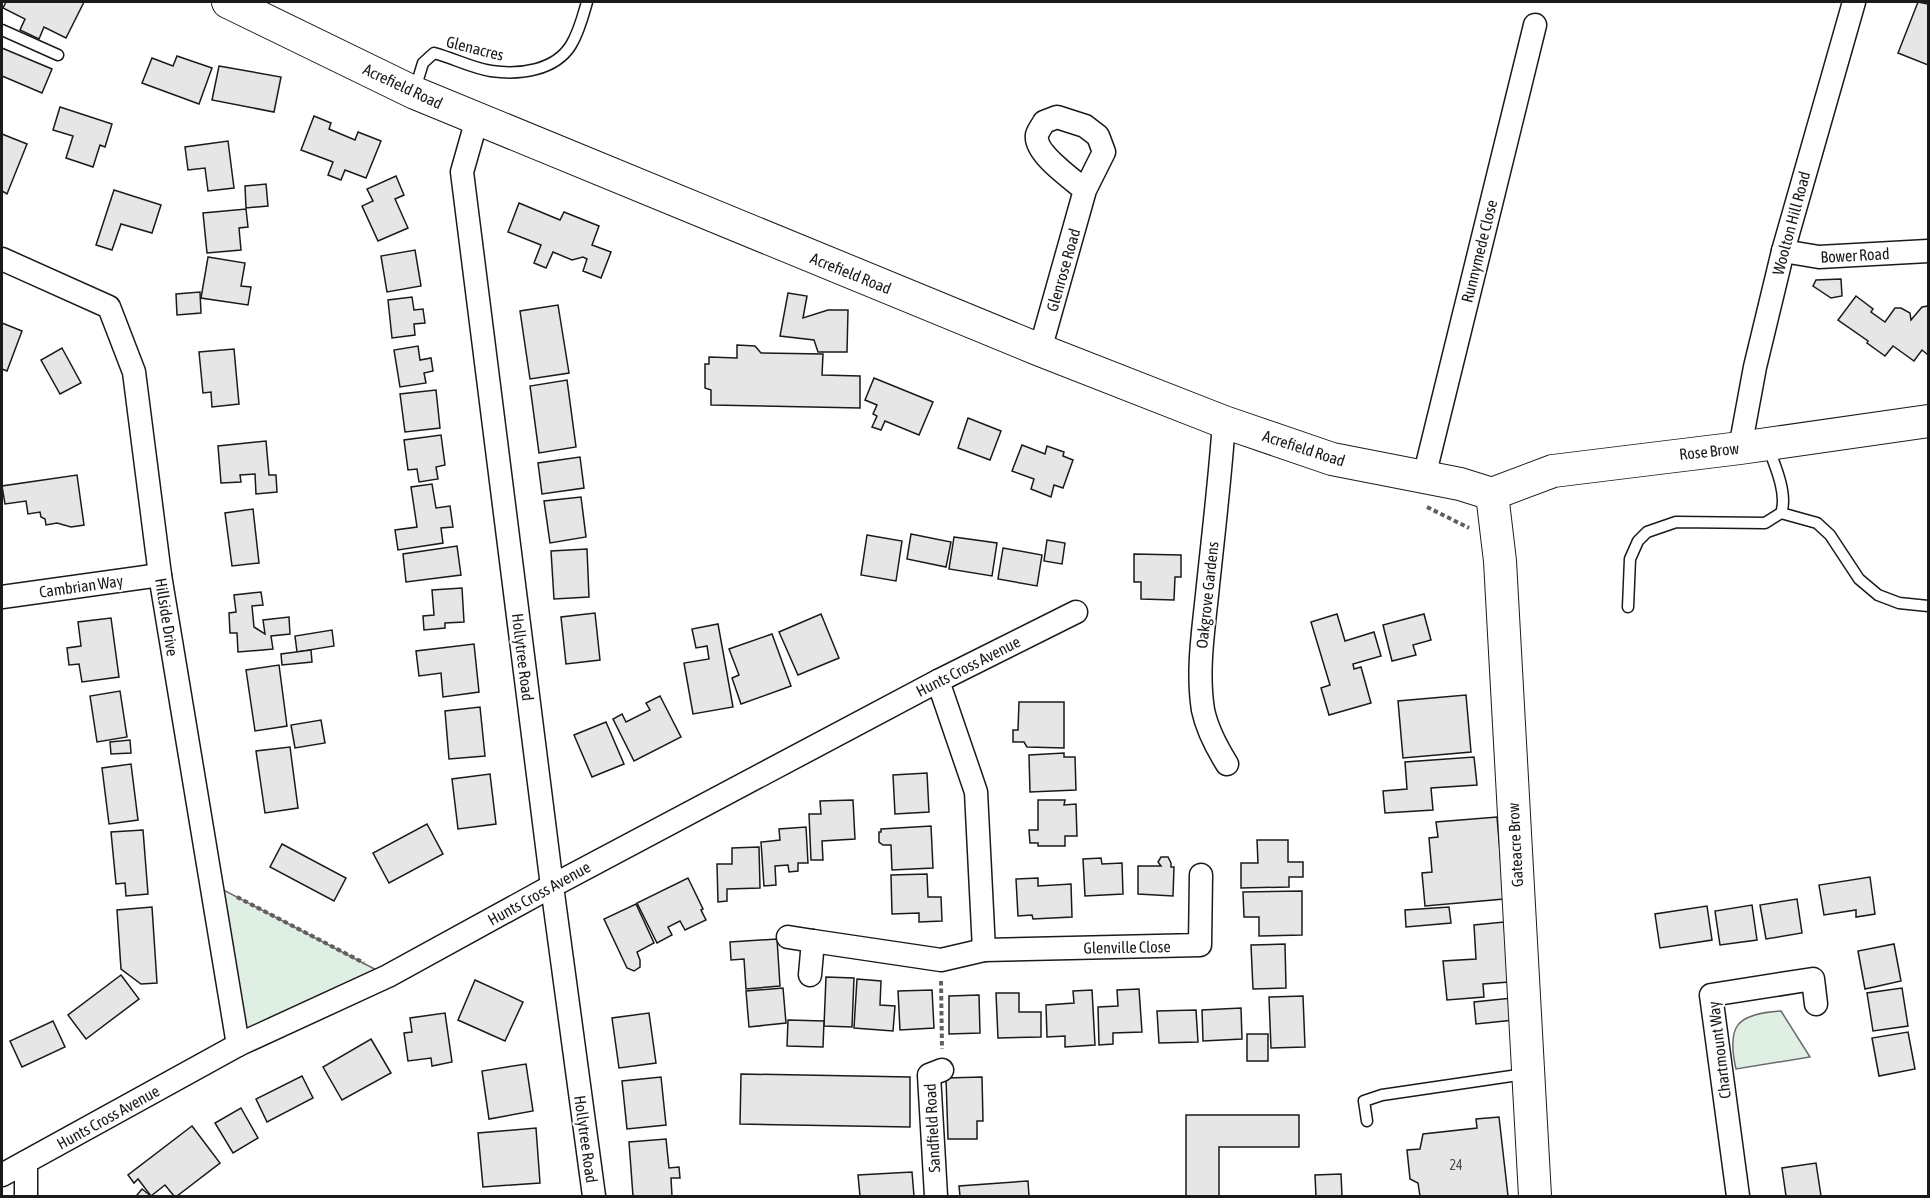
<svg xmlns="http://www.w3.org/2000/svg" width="1930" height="1198" font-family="'Asap Condensed',sans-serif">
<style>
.green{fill:#e0efe3;stroke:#6a6a6a;stroke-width:1.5}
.building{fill:#e6e6e6;stroke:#1a1a1a;stroke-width:1.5}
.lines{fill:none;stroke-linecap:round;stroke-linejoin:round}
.lane-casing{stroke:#1a1a1a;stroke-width:13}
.street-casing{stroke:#1a1a1a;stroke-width:25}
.secondary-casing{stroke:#1a1a1a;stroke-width:34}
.path{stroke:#5f5f5f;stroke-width:4;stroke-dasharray:4.5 3;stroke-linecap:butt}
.lane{stroke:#fff;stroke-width:10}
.street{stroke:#fff;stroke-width:22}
.secondary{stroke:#fff;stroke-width:32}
.labels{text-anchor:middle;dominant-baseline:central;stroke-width:4.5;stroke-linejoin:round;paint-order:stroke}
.number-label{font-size:14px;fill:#4d4d4d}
.street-label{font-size:16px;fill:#1a1a1a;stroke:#fff}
</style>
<rect width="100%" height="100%" fill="#fff"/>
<g class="green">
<polygon points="212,884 388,976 238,1045"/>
<path d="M 1781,1011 L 1810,1057 L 1736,1069 C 1726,1025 1737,1014 1781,1011 Z"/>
</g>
<g class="building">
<polygon points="6,2 84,2 66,38 44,27 39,39 20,30 25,19 3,8"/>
<polygon points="1918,2 1928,4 1928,65 1898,53"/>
<polygon points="2,48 52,69 42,93 2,76"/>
<polygon points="177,56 212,68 199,104 142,83 152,58 173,66"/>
<polygon points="219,66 281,77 274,112 212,100"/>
<polygon points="60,107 112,124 105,147 100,145 93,167 66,158 73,136 53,130"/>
<polygon points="314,116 331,123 329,129 355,140 358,132 381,141 366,178 345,170 341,180 328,175 333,162 301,150"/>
<polygon points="2,134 27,144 7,194 2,191"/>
<polygon points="228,141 234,188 208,191 205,168 188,170 185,147"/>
<polygon points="396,176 404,195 395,199 408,228 378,241 362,206 373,201 367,189"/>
<polygon points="266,184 268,206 246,208 245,186"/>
<polygon points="114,190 161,205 152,233 121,224 112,250 96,245"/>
<polygon points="519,203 560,220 564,212 599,226 592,245 611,252 601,278 583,271 587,259 583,257 572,260 553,252 546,268 534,263 541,245 508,232"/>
<polygon points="246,209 248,227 239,228 241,250 207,253 203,213"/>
<polygon points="415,250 421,286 387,292 381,256"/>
<polygon points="208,257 245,263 241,286 251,287 248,305 201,298"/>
<polygon points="1841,279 1842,296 1831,298 1813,286 1816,280"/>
<polygon points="200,292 201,313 177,315 176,294"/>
<polygon points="788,293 807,296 803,318 828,310 848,310 847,352 818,352 814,340 780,336"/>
<polygon points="1856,296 1873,309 1871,312 1885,322 1895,308 1901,308 1910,313 1911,320 1922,307 1928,306 1928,355 1922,350 1914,361 1893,346 1885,356 1867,343 1868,341 1838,320"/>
<polygon points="412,297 414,310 423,309 425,323 414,324 415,335 392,338 388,300"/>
<polygon points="558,305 569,373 530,379 520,311"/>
<polygon points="2,323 22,331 7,371 2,369"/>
<polygon points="737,345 755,346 761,353 823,354 822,375 860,376 860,408 711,405 711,390 705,388 705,364 709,364 709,357 737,358"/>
<polygon points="418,346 420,360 431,358 433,371 424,373 426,383 400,387 394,350"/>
<polygon points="62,348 81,383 60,394 41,360"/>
<polygon points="234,349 239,404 212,407 211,392 203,393 199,352"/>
<polygon points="874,378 933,402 919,435 885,421 881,430 872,427 877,416 873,414 877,405 865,400"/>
<polygon points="567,380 576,447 539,453 530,386"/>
<polygon points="436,390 440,428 405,432 400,394"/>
<polygon points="968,418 1001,431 990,460 958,448"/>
<polygon points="441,435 445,465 436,467 438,479 419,482 417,469 408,470 404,440"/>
<polygon points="266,441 269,475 276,475 277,492 256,494 255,474 240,475 241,482 221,483 218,446"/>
<polygon points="1022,445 1045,454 1047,446 1064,452 1063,456 1073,460 1063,488 1054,485 1051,497 1031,489 1034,479 1012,471"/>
<polygon points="580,457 584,488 542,494 538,463"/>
<polygon points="77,475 84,525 71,527 57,523 46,525 45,519 41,517 40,512 28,514 26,501 5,504 2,486"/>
<polygon points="432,484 436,508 450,506 453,527 441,528 443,543 398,550 395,530 417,527 411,487"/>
<polygon points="581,497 586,537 550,543 544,501"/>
<polygon points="253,509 259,563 232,566 225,513"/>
<polygon points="911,534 951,542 946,567 907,559"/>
<polygon points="867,535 902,541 896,581 861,575"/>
<polygon points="954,537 997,543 992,576 949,569"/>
<polygon points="1047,540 1065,543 1062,564 1044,561"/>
<polygon points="457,546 461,575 406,582 403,554"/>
<polygon points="1003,548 1042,555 1037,586 998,579"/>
<polygon points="587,549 589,597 554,599 551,551"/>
<polygon points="1134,554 1181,555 1181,577 1175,577 1174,600 1141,599 1141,582 1134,582"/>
<polygon points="462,588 464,622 445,623 445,628 424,630 423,616 434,615 432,590"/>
<polygon points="261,592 263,605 252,606 254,627 265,634 263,620 289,617 290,634 271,636 273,649 238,652 237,633 230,633 229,613 236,612 234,595"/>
<polygon points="595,613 600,660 566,664 561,617"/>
<polygon points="821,614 839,658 798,675 779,632"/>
<polygon points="1337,614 1345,641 1374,632 1381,656 1353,664 1354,669 1361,667 1371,703 1329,715 1321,688 1330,685 1311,622"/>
<polygon points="1424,614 1431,640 1413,645 1416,655 1392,661 1383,625"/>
<polygon points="111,618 119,677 82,682 79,664 69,665 67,648 81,646 78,622"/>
<polygon points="718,624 733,707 693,714 684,663 709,659 707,646 696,648 692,629"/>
<polygon points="332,630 334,646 297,652 295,636"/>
<polygon points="772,634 791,686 741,704 732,678 739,675 729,649"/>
<polygon points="474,644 479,692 443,697 441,673 419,676 416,651"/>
<polygon points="311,650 312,662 282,665 281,654"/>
<polygon points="279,665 287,726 255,731 246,670"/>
<polygon points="120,691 127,737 97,742 90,696"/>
<polygon points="1466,695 1471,752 1403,758 1398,701"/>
<polygon points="660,696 681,737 634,761 613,719 622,714 626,722 650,710 646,703"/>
<polygon points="1019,702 1064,702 1064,748 1027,747 1024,742 1013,742 1013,730 1018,730"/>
<polygon points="480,707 485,756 449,759 445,711"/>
<polygon points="321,720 325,743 295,748 291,725"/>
<polygon points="606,722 624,764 592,777 574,735"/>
<polygon points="130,740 131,753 111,754 110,742"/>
<polygon points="290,747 298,808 265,813 256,751"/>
<polygon points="1064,753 1064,757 1075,757 1076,790 1030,792 1029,755"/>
<polygon points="1474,757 1477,785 1431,788 1433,810 1385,813 1383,791 1407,789 1405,762"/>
<polygon points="131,764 138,820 109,824 102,768"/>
<polygon points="927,773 929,812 895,814 893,775"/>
<polygon points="490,774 496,824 458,829 452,779"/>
<polygon points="853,800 855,839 822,841 823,860 811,860 809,814 821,814 820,801"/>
<polygon points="1038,800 1065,800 1064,805 1076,804 1077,836 1065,836 1065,846 1038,846 1038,843 1030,843 1029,830 1038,830"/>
<polygon points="1497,817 1504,899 1425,906 1422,873 1432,872 1429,838 1438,837 1436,822"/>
<polygon points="427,824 443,854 389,883 373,853"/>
<polygon points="931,826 933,868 892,870 891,845 883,845 879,842 879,832 881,832 881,829"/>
<polygon points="806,827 808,863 798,863 798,871 789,872 788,865 775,866 776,885 764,886 761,842 780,840 779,829"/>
<polygon points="143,830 148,894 126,896 125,883 116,884 111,832"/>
<polygon points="1257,840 1288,840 1288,862 1303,862 1303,877 1289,877 1289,887 1241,888 1241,863 1258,863"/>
<polygon points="282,844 346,878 334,901 270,867"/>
<polygon points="759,847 760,888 727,889 727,901 718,902 717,864 732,864 732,848"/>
<polygon points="1161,857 1168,857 1171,863 1171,867 1174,867 1173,896 1138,894 1138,866 1161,866 1158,862"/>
<polygon points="1101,858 1102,864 1122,863 1123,894 1085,896 1083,859"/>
<polygon points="927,874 928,897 941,897 942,921 919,922 919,913 892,914 891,875"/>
<polygon points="1870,877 1875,914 1856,917 1856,910 1824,915 1819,885"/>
<polygon points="688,878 703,909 701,910 706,920 685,930 680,921 668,927 672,935 657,943 637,903"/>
<polygon points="1038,878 1038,886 1071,884 1072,917 1033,919 1032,915 1018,916 1016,879"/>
<polygon points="1302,891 1302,935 1259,936 1259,917 1244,917 1243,892"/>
<polygon points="1797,899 1802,933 1766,939 1760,905"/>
<polygon points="636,904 654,943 637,952 640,960 640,967 634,971 627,968 604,919"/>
<polygon points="1752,905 1757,940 1720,945 1715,911"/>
<polygon points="1707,906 1712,940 1660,948 1655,914"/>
<polygon points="152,907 157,983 141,984 121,969 117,910"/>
<polygon points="1449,907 1451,923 1406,927 1405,910"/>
<polygon points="1504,922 1509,982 1483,984 1484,997 1447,1000 1443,961 1476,959 1474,925"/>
<polygon points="777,939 780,986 746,989 744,959 731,960 730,942"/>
<polygon points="1285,944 1286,988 1253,989 1251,945"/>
<polygon points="1894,944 1901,981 1865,989 1858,951"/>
<polygon points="121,975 139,999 86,1039 68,1015"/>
<polygon points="826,977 854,978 852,1027 824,1026"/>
<polygon points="857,979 881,981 880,1005 895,1006 893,1031 854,1028"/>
<polygon points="475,980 523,1002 505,1041 458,1020"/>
<polygon points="783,988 786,1023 749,1027 746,991"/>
<polygon points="1902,988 1908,1026 1873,1031 1867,993"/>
<polygon points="1139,989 1142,1032 1113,1033 1113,1044 1099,1045 1098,1007 1118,1006 1117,990"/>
<polygon points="932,990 934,1028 900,1030 898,991"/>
<polygon points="1092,990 1095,1045 1065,1047 1065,1036 1047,1037 1046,1005 1074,1003 1073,991"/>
<polygon points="996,993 1019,993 1019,1012 1041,1012 1041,1037 998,1038"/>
<polygon points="979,995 980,1033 949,1034 949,996"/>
<polygon points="1303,996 1305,1047 1271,1048 1269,997"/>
<polygon points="1512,998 1514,1020 1476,1024 1474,1002"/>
<polygon points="1241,1008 1242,1039 1203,1041 1202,1010"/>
<polygon points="1196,1010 1198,1042 1159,1043 1157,1011"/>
<polygon points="445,1013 452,1062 432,1066 431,1058 408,1061 404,1033 412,1032 410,1018"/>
<polygon points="649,1013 656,1063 619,1068 612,1018"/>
<polygon points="788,1020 824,1021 823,1047 787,1046"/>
<polygon points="53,1021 65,1047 22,1067 10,1041"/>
<polygon points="1908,1032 1915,1069 1879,1076 1872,1038"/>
<rect x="1247" y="1034" width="21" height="27"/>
<polygon points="371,1039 391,1073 342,1100 323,1067"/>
<polygon points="526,1064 533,1111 489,1119 482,1071"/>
<polygon points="741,1074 910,1077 910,1127 740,1124"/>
<polygon points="302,1076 313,1098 267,1122 256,1099"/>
<polygon points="661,1077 666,1125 627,1129 622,1081"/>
<polygon points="982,1077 983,1121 977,1121 977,1139 948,1139 946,1078"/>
<polygon points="241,1108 258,1138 233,1153 215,1123"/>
<polygon points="1186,1115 1299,1115 1299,1147 1219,1147 1219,1196 1186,1196"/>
<polygon points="1499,1117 1508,1196 1420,1196 1418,1183 1410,1179 1407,1150 1420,1149 1423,1134 1477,1128 1476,1119"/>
<polygon points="192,1126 220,1163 177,1196 174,1196 165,1185 151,1196 138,1179 134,1183 128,1175"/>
<polygon points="536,1128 540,1183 483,1187 478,1133"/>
<polygon points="666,1139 669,1168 679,1167 680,1178 671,1178 672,1196 633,1196 629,1142"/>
<polygon points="1816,1163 1821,1196 1786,1196 1782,1168"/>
<polygon points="912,1172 914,1196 860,1196 858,1175"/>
<polygon points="1341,1174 1342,1196 1316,1196 1315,1175"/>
<polygon points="1028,1181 1029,1196 960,1196 959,1186"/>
<polygon points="142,1189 151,1196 152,1196 139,1196 137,1195"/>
</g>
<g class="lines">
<defs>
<g id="lane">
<polyline points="2,30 58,55"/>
<path d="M 415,89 L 423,63 L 434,53 C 453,58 472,68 491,71 C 519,75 555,71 571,45 C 579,32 583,16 587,2"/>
<polyline points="1781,513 1817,523 1830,535 1859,579 1878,595 1899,603 1928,606"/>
<path d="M 1628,607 L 1630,559 L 1638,541 L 1647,532 L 1676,522 L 1765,523 L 1781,513 C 1788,495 1775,465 1768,447"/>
<polyline points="1367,1121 1364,1101 1382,1095 1525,1074"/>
</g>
<g id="street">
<polyline points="477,119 462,172 552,886 594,1196"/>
<polyline points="1783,251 1819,257 1928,251"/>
<polyline points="2,259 109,307 134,372 160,575 238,1045"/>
<path d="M 1040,350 L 1085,190 C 1072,179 1034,153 1037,135 C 1038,131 1042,126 1044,122 L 1057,117 L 1085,126 L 1098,136 L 1104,152 L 1085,190"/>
<path d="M 1224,422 C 1220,480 1213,537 1207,595 C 1203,633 1197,672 1203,710 C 1207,729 1217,748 1227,764"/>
<polyline points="1740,448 1755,367 1783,251 1854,2"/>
<polyline points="1424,477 1535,25"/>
<polyline points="2,597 160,575"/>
<polyline points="938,681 976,792 984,950"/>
<polyline points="788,937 813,941"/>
<polyline points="810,975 813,941 941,960 984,950 1200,945 1201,875"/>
<polyline points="2,1175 238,1045 388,976 552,886 938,681 1076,612"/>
<polyline points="26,1196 26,1162"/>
<polyline points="936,1196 929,1075 942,1070"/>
<polyline points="1738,1196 1711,995 1813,979 1816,1004"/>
</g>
<g id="secondary">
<polyline points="228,2 415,93 1040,350 1224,422 1332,459 1460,484 1492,494"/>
<polyline points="1492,494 1500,561 1535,1196"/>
<polyline points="1492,494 1553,471 1740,448 1928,421"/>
</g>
</defs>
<use href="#lane" class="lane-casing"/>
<use href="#street" class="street-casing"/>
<use href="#secondary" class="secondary-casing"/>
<g class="path">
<polyline points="1427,507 1469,528"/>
<polyline points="237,897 364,963"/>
<polyline points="941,981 942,1049"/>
</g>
<use href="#lane" class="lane"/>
<use href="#street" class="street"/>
<use href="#secondary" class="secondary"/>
</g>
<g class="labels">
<g class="number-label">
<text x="1456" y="1165">24</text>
</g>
<g class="street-label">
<text transform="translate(475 48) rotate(14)">Glenacres</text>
<text transform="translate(403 86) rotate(25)">Acrefield Road</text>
<text transform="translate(1791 223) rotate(-75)">Woolton Hill Road</text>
<text transform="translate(1479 251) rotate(-76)">Runnymede Close</text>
<text transform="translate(1855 255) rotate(-3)">Bower Road</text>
<text transform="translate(1063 270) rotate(-74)">Glenrose Road</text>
<text transform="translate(851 273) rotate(22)">Acrefield Road</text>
<text transform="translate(1304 448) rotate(18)">Acrefield Road</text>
<text transform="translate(1709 451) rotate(-6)">Rose Brow</text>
<text transform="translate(81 586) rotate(-8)">Cambrian Way</text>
<text transform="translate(1207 595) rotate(-84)">Oakgrove Gardens</text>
<text transform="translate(167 617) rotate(81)">Hillside Drive</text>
<text transform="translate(523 657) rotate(83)">Hollytree Road</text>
<text transform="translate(968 666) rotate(-27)">Hunts Cross Avenue</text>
<text transform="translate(1515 845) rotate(-93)">Gateacre Brow</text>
<text transform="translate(539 893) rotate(-29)">Hunts Cross Avenue</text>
<text transform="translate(1127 947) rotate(-1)">Glenville Close</text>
<text transform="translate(1719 1050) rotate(-97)">Chartmount Way</text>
<text transform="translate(108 1117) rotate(-29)">Hunts Cross Avenue</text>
<text transform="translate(932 1128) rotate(-93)">Sandfield Road</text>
<text transform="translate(586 1139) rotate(82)">Hollytree Road</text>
</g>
</g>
<rect width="1930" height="1198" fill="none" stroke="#1a1a1a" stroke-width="6"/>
</svg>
